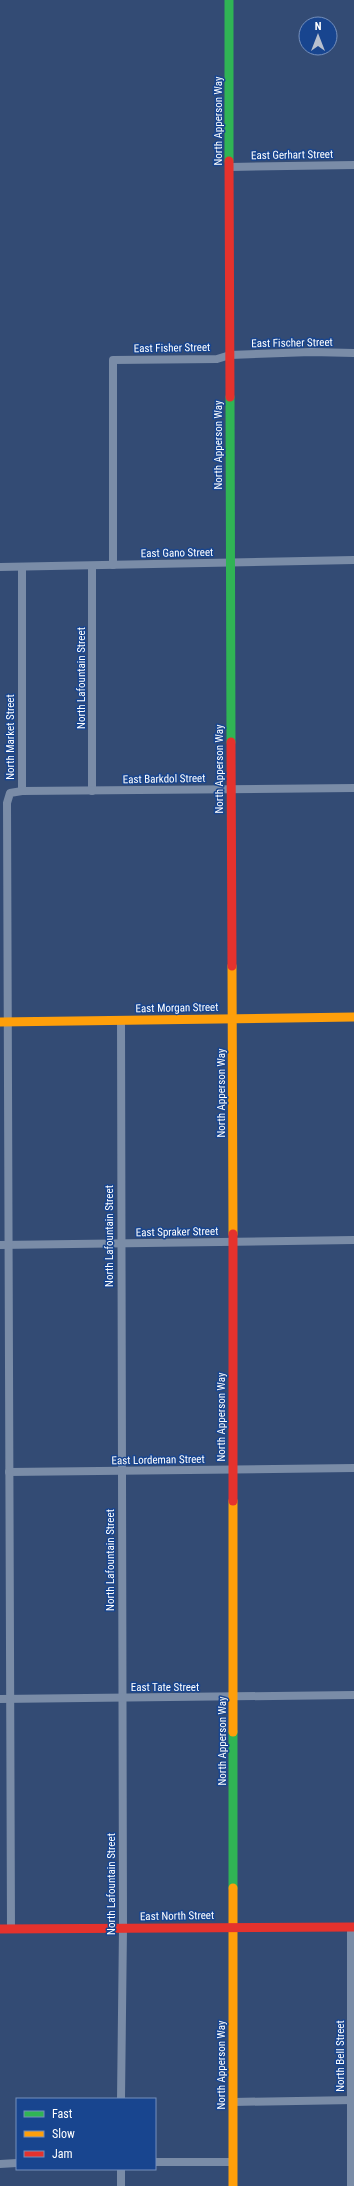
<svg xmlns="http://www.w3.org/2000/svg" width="354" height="2186" font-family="'Roboto Condensed',sans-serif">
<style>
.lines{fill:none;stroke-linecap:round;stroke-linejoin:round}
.street{stroke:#7a8ca7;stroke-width:8}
.fast{stroke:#30b455;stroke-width:9}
.slow{stroke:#ff9f0a;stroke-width:9}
.jam{stroke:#e5322d;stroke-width:9}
.labels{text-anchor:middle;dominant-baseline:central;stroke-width:3;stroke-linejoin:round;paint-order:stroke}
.street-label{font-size:11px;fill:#fff;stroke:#18458f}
</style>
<rect width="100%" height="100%" fill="#334b74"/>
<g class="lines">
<g class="street">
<polyline points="230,167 354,165"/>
<polyline points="113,565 113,360 217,359 230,355 311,352 354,353"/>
<polyline points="92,566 92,791"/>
<polyline points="0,567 354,560"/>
<polyline points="22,791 22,567"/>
<polyline points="121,1021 123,1928 121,2099"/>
<polyline points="0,1245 354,1240"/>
<polyline points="9,1472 354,1468"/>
<polyline points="0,1699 354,1695"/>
<polyline points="11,1929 7,803 10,793 22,791 354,788"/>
<polyline points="233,2102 354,2100"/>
<polyline points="155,2162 233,2162"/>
<polyline points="0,2164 17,2163"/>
<polyline points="121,2169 121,2186"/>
<polyline points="351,2186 351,1927"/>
</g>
<g class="fast">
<polyline points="229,0 229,161"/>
<polyline points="230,397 231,742"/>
<polyline points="233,1732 233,1888"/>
</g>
<g class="slow">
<polyline points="232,966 233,1234"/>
<polyline points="0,1022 354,1017"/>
<polyline points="233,1501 233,1732"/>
<polyline points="233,1888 233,2186"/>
</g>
<g class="jam">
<polyline points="229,161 230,397"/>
<polyline points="231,742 232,966"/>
<polyline points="233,1234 233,1501"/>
<polyline points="0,1929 354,1927"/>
</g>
</g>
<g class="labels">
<g class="street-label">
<text transform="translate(218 121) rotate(-90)">North Apperson Way</text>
<text transform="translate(292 155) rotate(-1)">East Gerhart Street</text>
<text transform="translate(292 343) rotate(-1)">East Fischer Street</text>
<text transform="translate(172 348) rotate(-1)">East Fisher Street</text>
<text transform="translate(218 445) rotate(-90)">North Apperson Way</text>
<text transform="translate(177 553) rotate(-1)">East Gano Street</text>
<text transform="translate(81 678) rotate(-90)">North Lafountain Street</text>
<text transform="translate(10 737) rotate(-90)">North Market Street</text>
<text transform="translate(219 769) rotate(-90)">North Apperson Way</text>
<text transform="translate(164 779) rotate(-1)">East Barkdol Street</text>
<text transform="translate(177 1008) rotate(-1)">East Morgan Street</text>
<text transform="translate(221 1093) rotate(-90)">North Apperson Way</text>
<text transform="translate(177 1232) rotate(-1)">East Spraker Street</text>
<text transform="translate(109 1236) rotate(-90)">North Lafountain Street</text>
<text transform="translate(221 1417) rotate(-90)">North Apperson Way</text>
<text transform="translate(158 1460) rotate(-1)">East Lordeman Street</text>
<text transform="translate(110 1560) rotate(-90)">North Lafountain Street</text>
<text x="165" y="1687">East Tate Street</text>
<text transform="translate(222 1741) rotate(-90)">North Apperson Way</text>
<text transform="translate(111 1884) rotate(-90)">North Lafountain Street</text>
<text transform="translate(177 1916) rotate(-1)">East North Street</text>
<text transform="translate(340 2056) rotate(-90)">North Bell Street</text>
<text transform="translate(221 2065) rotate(-90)">North Apperson Way</text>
</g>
</g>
<rect x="16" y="2098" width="140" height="72" fill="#18458f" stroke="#748fbc"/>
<rect x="24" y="2111" width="20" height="6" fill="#30b455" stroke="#748fbc"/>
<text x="52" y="2118" font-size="12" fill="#ffffff">Fast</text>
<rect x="24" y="2131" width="20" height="6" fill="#ff9f0a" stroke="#748fbc"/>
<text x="52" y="2138" font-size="12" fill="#ffffff">Slow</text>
<rect x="24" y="2151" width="20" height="6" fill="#e5322d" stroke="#748fbc"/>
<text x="52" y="2158" font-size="12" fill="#ffffff">Jam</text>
<g transform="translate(318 36)"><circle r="19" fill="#18458f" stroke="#748fbc"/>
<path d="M0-3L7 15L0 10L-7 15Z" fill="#b8c0ce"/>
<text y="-6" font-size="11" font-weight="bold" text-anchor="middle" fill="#ffffff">N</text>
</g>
</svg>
